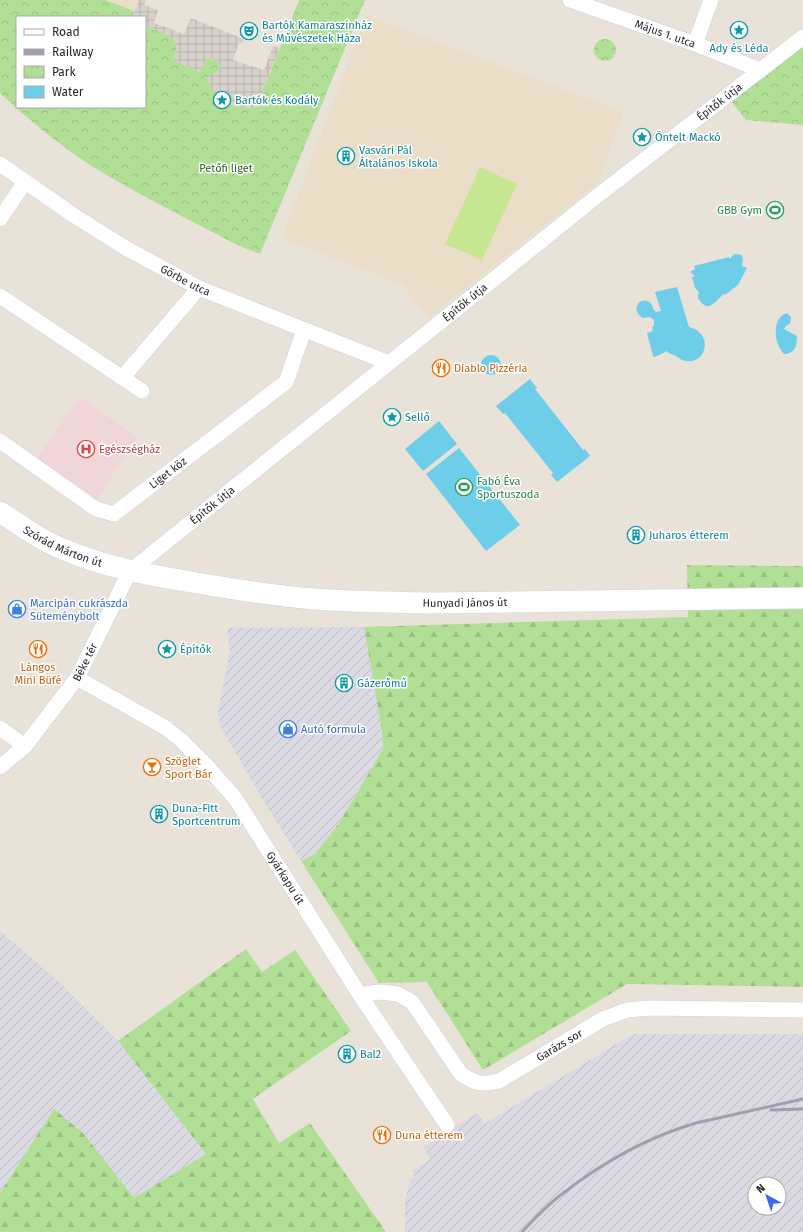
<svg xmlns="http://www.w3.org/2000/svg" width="803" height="1232" font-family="'Fira Sans',sans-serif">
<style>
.industrial{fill:url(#industrial-furrows);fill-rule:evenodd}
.education{fill:#ebdec8}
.medical{fill:#f0d6d8}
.forest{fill:url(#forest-firs)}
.park{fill:url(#park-crowns)}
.pitch{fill:#c6e692}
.plaza{fill:url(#plaza-grid)}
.water{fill:#6ecde9}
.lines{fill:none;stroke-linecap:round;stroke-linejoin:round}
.street-casing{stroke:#ced2e0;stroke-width:16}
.secondary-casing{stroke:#ced2e0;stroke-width:22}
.street{stroke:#fff;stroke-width:15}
.secondary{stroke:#fff;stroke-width:21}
.rail{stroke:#9ca0b1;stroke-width:3}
.labels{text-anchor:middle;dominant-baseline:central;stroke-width:3;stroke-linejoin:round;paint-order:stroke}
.culture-label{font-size:11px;fill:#0d838f;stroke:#fff;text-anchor:start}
.street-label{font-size:11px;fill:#272727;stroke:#fff}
.park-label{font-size:11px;fill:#2c601b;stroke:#fff}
.leisure-label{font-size:11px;fill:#27864d;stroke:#fff;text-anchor:end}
.food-label{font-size:11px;fill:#c56008;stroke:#fff;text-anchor:start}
.health-label{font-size:11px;fill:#be3a42;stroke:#fff;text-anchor:start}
.shop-label{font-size:11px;fill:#366cbe;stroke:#fff;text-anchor:start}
</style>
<defs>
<pattern id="industrial-furrows" width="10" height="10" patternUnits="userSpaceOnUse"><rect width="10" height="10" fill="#dbdae2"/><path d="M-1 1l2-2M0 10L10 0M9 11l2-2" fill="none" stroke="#bcbbc2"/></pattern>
<pattern id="forest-firs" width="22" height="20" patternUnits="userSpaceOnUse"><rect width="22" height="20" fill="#b2df96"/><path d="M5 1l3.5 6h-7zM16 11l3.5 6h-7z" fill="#99bf81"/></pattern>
<pattern id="park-crowns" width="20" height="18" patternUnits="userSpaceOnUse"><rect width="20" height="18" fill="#b2df96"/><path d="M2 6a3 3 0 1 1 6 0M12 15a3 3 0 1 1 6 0" fill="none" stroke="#99bf81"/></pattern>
<pattern id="plaza-grid" width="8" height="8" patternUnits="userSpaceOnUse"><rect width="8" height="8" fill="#d6d1cb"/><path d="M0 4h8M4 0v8" fill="none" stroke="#b8b3ae"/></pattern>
</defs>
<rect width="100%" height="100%" fill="#e9e2d9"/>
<g class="industrial">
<polygon points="364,627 382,732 383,749 339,823 315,854 301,861 263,800 220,726 218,712 230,651 227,628"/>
<polygon points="0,931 59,982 118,1041 206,1154 134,1198 0,1193"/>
<path d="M 633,1034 L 803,1034 L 803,1232 L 405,1232 L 405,1200 L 410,1180 L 414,1177 L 414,1174 L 413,1170 L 431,1159 L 423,1147 L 477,1113 L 484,1124 ZM 755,1184 L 779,1184 L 779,1208 L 755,1208 Z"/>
</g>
<g class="education">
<polygon points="105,0 139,0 134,11"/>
<polygon points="366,15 623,112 599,182 429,317 403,285 282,238"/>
</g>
<polygon class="medical" points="80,397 137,437 95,503 35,461"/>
<g class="forest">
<polygon points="687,565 803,566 803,987 627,984 483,1070 427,982 379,983 301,861 315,854 339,823 383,749 382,732 364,627 688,617"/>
<polygon points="246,949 262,972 295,950 351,1031 253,1099 279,1143 310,1123 386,1232 0,1232 0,1193 54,1109 83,1133 134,1198 206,1154 118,1041"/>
</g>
<g class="park">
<path d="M 0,0 L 105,0 L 134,11 L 132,17 L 17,17 L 17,107 L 145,107 L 145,26 L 169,35 L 175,41 L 177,50 L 173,60 L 176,61 L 199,72 L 206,60 L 215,58 L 219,63 L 220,68 L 217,73 L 212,74 L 209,84 C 222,104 234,109 257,107 L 262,91 L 271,71 L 299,0 L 365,0 L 260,254 L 237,245 C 188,219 137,194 90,165 C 58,144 28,119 0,93 Z"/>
<circle cx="605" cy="50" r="11"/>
<polygon points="803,44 803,125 746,120 731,101"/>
</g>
<polygon class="pitch" points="480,167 517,184 482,260 445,244"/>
<polygon class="plaza" points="139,0 146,0 144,5 158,10 154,23 184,34 191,18 244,39 242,43 239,43 233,60 264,70 273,46 280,48 262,91 268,102 257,107 241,107 229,104 218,98 209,84 207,77 212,74 217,73 220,68 219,63 215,58 206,60 200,72 173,60 177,50 175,41 169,35 145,26 145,17 132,17"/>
<g class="water">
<path d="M 734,254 L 741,255 L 743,258 L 742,266 L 747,268 L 738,285 L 725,295 L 724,294 C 716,299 710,314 700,301 C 697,298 698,295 699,292 L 695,288 L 692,277 L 695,276 L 690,272 L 695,269 L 694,266 L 729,257 L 730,259 Z"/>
<path d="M 677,287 L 689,327 C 714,333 707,365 685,361 C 681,360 678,357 674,355 C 671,354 669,354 667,351 L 655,357 L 653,356 L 647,333 L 653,331 L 652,328 L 654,325 L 654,320 L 650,317 L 643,318 C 630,311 639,296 649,302 C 653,304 652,309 656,312 L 661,311 L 655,292 Z"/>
<path d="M 787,313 L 791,317 L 790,324 L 786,326 L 784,329 L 797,336 L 796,346 L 793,351 L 787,354 L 784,354 C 774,344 771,318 787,313 Z"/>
<circle cx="491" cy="365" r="10"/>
<polygon points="530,379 537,388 535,389 583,450 585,449 590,456 557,482 551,475 553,473 505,413 503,414 496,406"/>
<polygon points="439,421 457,444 423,471 405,449"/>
<polygon points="459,448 520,525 486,551 426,474"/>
</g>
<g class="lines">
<defs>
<g id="street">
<path id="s1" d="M 570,0 L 698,45 L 760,70"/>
<polyline points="695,44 711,0"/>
<path id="s2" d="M 0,164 L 73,215 L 124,247 L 199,288 L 389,363"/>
<polyline points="0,219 25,182"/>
<polyline points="0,296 142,391"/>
<polyline points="122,378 199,288"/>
<path id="s3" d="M 0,441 L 96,509 L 114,514 L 286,382 L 304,330"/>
<path id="s4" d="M 77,678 L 166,728 L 182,741 L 206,765 L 235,798 L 360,995 L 447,1125"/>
<polyline points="0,728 25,746"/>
<path id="s5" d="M 0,767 L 25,746 L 77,678 L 130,571 L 596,197 L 803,37"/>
<path id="s6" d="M 360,995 L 380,992 L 398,994 L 412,1002 L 461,1074 C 476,1084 481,1085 499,1081 L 603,1019 L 627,1010 L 650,1008 L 803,1010"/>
</g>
<g id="secondary">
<path id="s7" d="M 0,512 C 21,526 42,541 65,550 C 105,567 149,575 191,582 C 232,589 273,596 314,599 C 354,602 393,602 433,603 L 803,598"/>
</g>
</defs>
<use href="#street" class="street-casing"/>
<use href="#secondary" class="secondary-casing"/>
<use href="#street" class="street"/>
<use href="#secondary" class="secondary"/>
<g class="rail">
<polyline points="771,1110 803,1109"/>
<path d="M 522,1232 C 534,1219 547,1205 562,1194 C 602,1163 648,1137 696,1123 L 803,1099"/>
</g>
</g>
<defs>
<symbol id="sight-ring" viewBox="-11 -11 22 22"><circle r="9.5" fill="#fff" stroke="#0f9aa8" stroke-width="1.5"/><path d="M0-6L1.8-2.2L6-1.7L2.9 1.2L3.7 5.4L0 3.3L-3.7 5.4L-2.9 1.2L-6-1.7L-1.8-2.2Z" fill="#0f9aa8"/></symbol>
<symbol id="theatre-ring" viewBox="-11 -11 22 22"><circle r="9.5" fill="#fff" stroke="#0f9aa8" stroke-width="1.5"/><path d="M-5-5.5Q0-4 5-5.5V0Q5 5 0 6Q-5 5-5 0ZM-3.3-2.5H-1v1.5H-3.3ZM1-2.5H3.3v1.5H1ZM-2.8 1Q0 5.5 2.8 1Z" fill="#0f9aa8"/></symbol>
<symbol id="building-ring" viewBox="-11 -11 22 22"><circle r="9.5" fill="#fff" stroke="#0f9aa8" stroke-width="1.5"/><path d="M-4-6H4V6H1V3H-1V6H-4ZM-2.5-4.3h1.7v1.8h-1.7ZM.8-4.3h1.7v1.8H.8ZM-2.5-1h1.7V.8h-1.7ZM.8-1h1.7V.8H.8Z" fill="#0f9aa8"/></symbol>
<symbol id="stadium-ring" viewBox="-11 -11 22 22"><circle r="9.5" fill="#fff" stroke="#2e9e5b" stroke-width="1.5"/><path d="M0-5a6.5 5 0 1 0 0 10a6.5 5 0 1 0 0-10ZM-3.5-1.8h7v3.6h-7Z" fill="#2e9e5b"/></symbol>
<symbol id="restaurant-ring" viewBox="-11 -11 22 22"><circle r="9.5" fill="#fff" stroke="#e8710a" stroke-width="1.5"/><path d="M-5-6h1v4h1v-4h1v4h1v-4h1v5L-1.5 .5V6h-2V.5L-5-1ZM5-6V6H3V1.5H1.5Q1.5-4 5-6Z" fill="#e8710a"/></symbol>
<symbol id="hospital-ring" viewBox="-11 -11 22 22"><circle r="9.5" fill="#fff" stroke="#e0444e" stroke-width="1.5"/><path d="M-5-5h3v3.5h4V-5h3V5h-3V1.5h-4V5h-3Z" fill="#e0444e"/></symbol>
<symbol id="shop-ring" viewBox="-11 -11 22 22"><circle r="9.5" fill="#fff" stroke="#3f7fe0" stroke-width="1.5"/><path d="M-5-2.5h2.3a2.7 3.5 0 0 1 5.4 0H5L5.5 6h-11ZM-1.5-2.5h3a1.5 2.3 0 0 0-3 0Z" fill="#3f7fe0"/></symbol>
<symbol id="bar-ring" viewBox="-11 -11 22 22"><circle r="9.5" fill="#fff" stroke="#e8710a" stroke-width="1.5"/><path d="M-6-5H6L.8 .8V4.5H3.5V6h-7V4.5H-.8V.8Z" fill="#e8710a"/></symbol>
</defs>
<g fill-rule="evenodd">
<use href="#sight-ring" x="729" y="20" width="20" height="20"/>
<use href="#theatre-ring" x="239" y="21" width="20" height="20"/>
<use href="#sight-ring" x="212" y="90" width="20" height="20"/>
<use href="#sight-ring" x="632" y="127" width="20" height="20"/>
<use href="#building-ring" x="336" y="146" width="20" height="20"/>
<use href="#stadium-ring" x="765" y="200" width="20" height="20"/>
<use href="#restaurant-ring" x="431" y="358" width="20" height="20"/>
<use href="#sight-ring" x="382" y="407" width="20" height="20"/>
<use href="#hospital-ring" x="76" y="439" width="20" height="20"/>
<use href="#stadium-ring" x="454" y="477" width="20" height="20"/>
<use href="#building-ring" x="626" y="525" width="20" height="20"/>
<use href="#shop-ring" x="7" y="599" width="20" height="20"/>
<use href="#restaurant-ring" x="28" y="639" width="20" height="20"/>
<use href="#sight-ring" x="157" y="639" width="20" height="20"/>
<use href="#building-ring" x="334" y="673" width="20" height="20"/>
<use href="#shop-ring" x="278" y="719" width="20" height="20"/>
<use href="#bar-ring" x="142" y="757" width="20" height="20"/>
<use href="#building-ring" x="149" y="804" width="20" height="20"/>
<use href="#building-ring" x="337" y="1044" width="20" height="20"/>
<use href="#restaurant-ring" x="372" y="1125" width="20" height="20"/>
</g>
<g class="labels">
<g class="culture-label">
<text x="262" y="25">Bartók Kamaraszínház<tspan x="262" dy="13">és Művészetek Háza</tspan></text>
<text x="739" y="48" text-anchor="middle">Ady és Léda</text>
<text x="235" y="100">Bartók és Kodály</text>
<text x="655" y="137">Öntelt Mackó</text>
<text x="359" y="150">Vasvári Pál<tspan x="359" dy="13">Általános Iskola</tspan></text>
<text x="405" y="417">Sellő</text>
<text x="649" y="535">Juharos étterem</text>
<text x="180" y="649">Építők</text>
<text x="357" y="683">Gázerőmű</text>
<text x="172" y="808">Duna-Fitt<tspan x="172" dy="13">Sportcentrum</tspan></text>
<text x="360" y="1054">Bal2</text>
</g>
<g class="street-label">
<text stroke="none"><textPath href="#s1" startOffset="101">Május 1. utca</textPath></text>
<text stroke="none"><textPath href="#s5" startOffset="991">Építők útja</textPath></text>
<text stroke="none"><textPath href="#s2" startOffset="219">Görbe utca</textPath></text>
<text stroke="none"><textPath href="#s5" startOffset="667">Építők útja</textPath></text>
<text stroke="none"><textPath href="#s3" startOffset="204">Liget köz</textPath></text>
<text stroke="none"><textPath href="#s5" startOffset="343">Építők útja</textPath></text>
<text stroke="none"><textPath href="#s7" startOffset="72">Szórád Márton út</textPath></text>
<text stroke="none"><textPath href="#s7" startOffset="481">Hunyadi János út</textPath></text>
<text stroke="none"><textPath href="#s5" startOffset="136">Béke tér</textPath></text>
<text stroke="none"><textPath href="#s4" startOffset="295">Gyárkapu út</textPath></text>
<text stroke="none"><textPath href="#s6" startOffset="252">Garázs sor</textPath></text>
</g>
<g class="park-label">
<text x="226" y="168">Petőfi liget</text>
</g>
<g class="leisure-label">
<text x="762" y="210">GBB Gym</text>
<text x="477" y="481" text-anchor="start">Fabó Éva<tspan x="477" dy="13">Sportuszoda</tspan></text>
</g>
<g class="food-label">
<text x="454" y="368">Diablo Pizzéria</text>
<text x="38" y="667" text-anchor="middle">Lángos<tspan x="38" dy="13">Mini Büfé</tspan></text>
<text x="165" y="761">Szöglet<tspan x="165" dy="13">Sport Bár</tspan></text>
<text x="395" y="1135">Duna étterem</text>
</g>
<g class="health-label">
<text x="99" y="449">Egészségház</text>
</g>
<g class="shop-label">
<text x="30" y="603">Marcipán cukrászda<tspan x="30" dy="13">Süteménybolt</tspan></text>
<text x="301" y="729">Autó formula</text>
</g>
</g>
<rect x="16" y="16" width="130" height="92" fill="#ffffff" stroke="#a9a9a9"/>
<rect x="24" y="29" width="20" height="6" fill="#ffffff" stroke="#a9a9a9"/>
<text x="52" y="36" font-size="12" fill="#272727">Road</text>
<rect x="24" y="49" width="20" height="6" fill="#9ca0b1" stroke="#a9a9a9"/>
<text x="52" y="56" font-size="12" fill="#272727">Railway</text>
<rect x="24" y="66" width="20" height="12" fill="url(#park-crowns)" stroke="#a9a9a9"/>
<text x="52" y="76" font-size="12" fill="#272727">Park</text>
<rect x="24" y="86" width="20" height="12" fill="#6ecde9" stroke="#a9a9a9"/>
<text x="52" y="96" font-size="12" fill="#272727">Water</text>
<g transform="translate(767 1196) rotate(320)"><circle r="19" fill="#ffffff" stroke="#a9a9a9"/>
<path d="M0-3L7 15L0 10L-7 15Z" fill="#3d66f2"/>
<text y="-6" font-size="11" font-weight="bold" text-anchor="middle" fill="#272727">N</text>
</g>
</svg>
